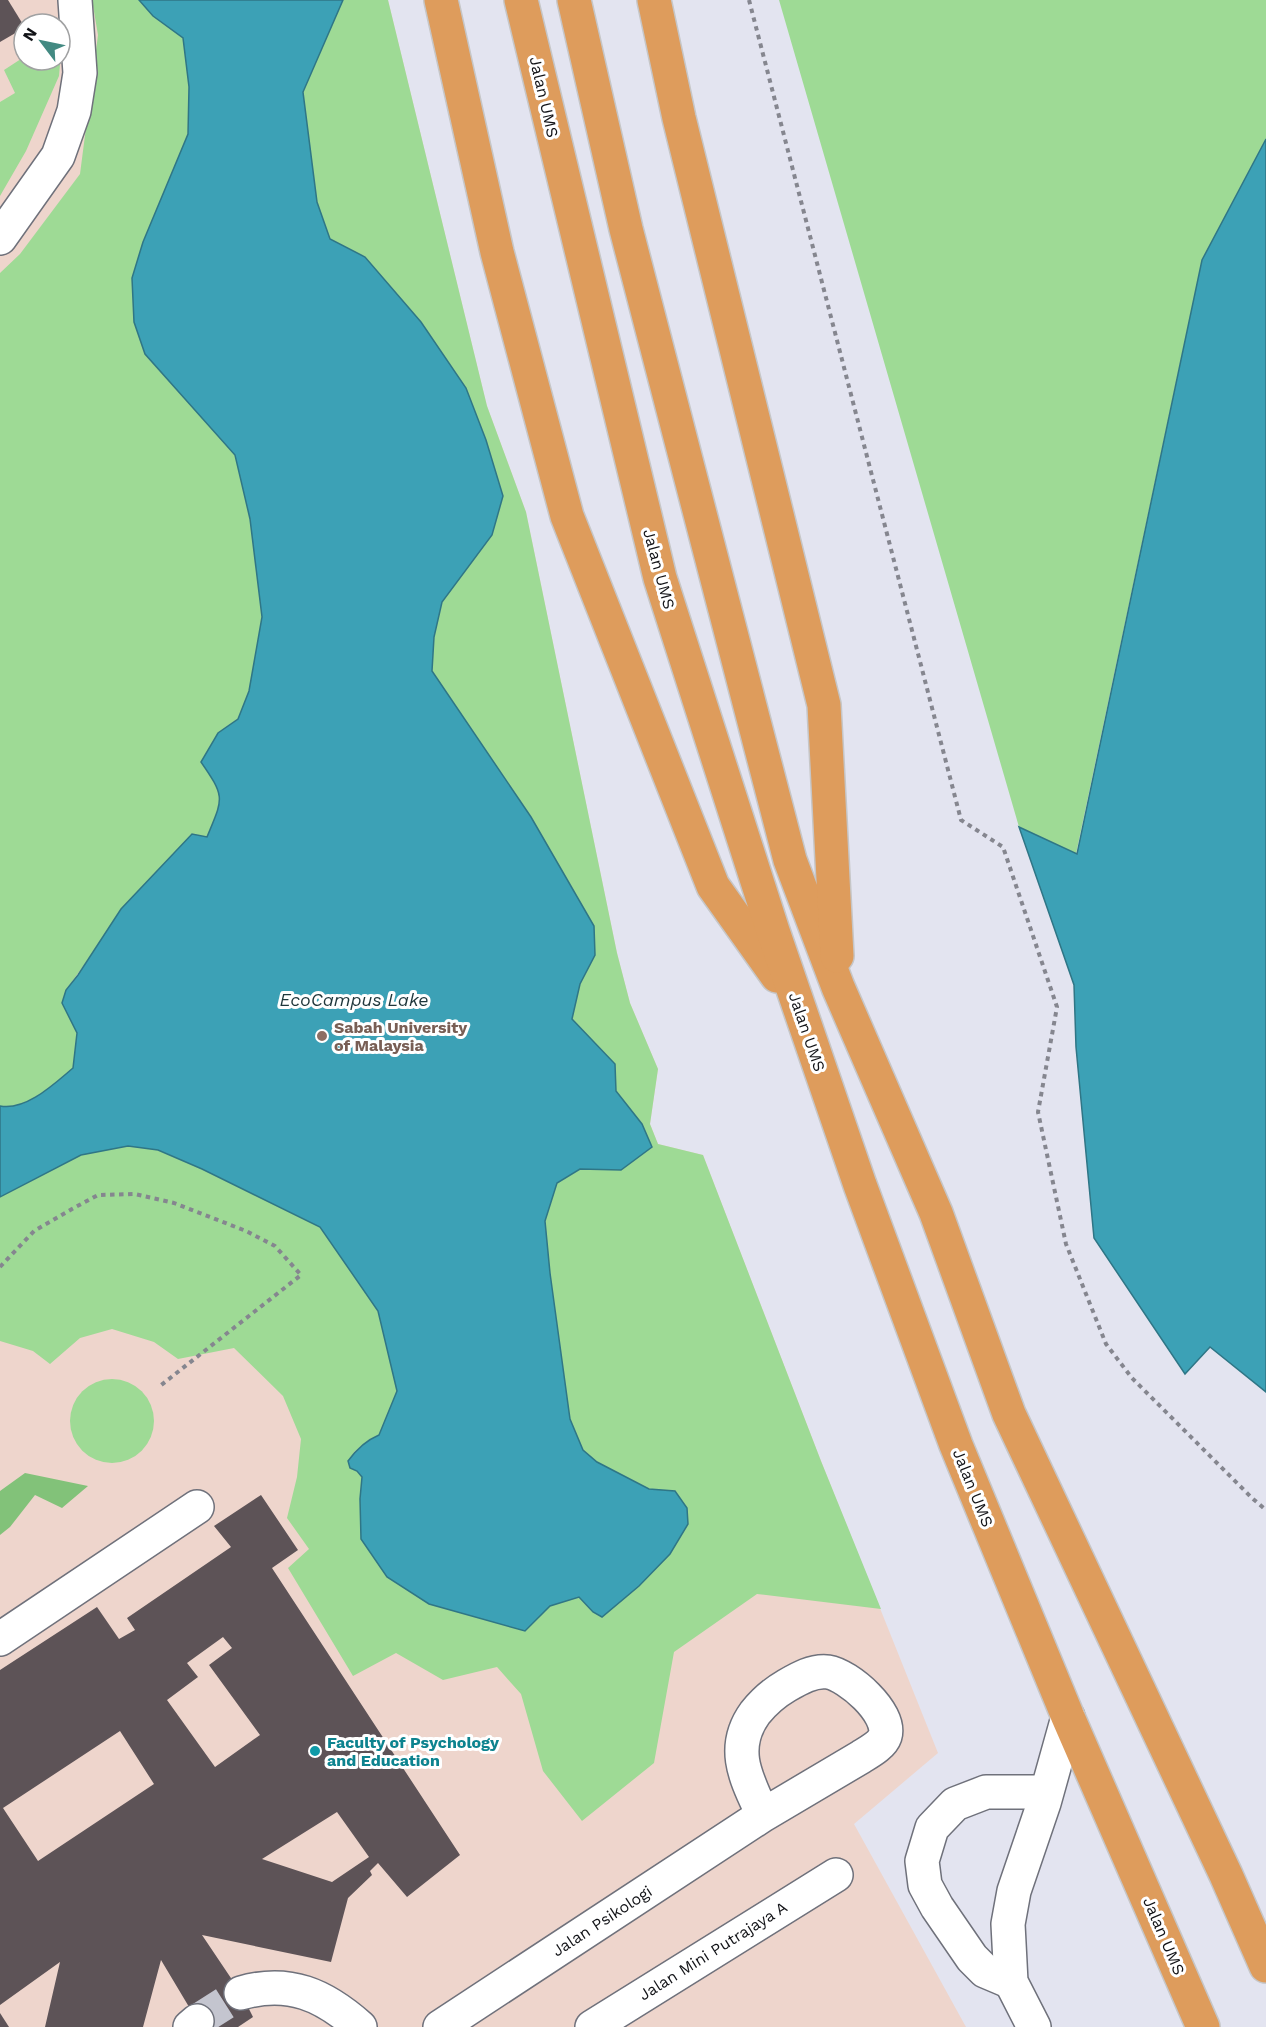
<svg xmlns="http://www.w3.org/2000/svg" width="1266" height="2027" font-family="'Work Sans',sans-serif">
<style>
.education{fill:#eed5cc;fill-rule:evenodd}
.green{fill:#9eda95}
.forest{fill:#82c279}
.water{fill:#3ca1b6;stroke:#2f7686;stroke-width:1.5}
.building{fill:#5d5357;fill-rule:evenodd}
.lines{fill:none;stroke-linecap:round;stroke-linejoin:round}
.minor-tunnel{stroke:#c4c5cf;stroke-width:33;stroke-dasharray:33 16;stroke-linecap:butt}
.minor-casing{stroke:#6f717b;stroke-width:36}
.highway-casing{stroke:#c6c6c7;stroke-width:36}
.path{stroke:#85868f;stroke-width:4;stroke-dasharray:4.5 4.5;stroke-linecap:butt}
.minor{stroke:#fff;stroke-width:33}
.highway{stroke:#de9c5c;stroke-width:33}
.education-dot{fill:#8d6e63;stroke:#fff;stroke-width:2}
.culture-dot{fill:#0f9aa8;stroke:#fff;stroke-width:2}
.labels{text-anchor:middle;dominant-baseline:central;stroke-width:6;stroke-linejoin:round;paint-order:stroke}
.street-label{font-size:16px;fill:#121317;stroke:#fff}
.education-label{font-size:16px;font-weight:bold;fill:#785e54;stroke:#fff;text-anchor:start}
.culture-label{font-size:16px;font-weight:bold;fill:#0d838f;stroke:#fff;text-anchor:start}
.water-label{font-size:18px;font-style:italic;fill:#1f363b;stroke:#fff}
</style>
<rect width="100%" height="100%" fill="#e3e4f0"/>
<path class="education" d="M 0,0 L 388,0 L 487,406 L 526,512 L 617,953 L 630,1003 L 658,1069 L 650,1124 L 658,1144 L 703,1155 L 821,1461 L 938,1753 L 854,1824 L 966,2027 L 0,2027 ZM 24,24 L 60,24 L 60,60 L 24,60 Z"/>
<g class="green">
<path d="M 92,0 L 139,0 L 153,16 L 183,38 L 189,87 L 188,134 L 143,242 L 196,410 L 235,455 L 250,519 L 263,617 L 249,691 L 238,719 L 218,733 L 216,784 L 221,802 L 207,838 L 94,951 L 66,990 L 77,1033 L 73,1068 C 54,1084 26,1111 0,1106 L 0,273 L 20,254 L 80,174 L 98,35 Z"/>
<polygon points="343,0 388,0 487,406 526,512 617,953 630,1003 658,1069 650,1124 658,1144 703,1155 821,1461 881,1609 757,1594 674,1652 654,1763 582,1821 543,1771 521,1694 497,1667 443,1680 396,1653 353,1676 288,1568 309,1549 287,1518 297,1477 301,1439 283,1396 234,1348 178,1359 154,1342 112,1329 80,1338 50,1364 33,1351 0,1341 0,1197 81,1155 128,1146 158,1150 202,1169 320,1227 378,1311 397,1391 379,1435 370,1439 354,1452 350,1468 357,1471 362,1477 360,1499 525,1631 550,1606 579,1597 593,1612 675,1491 649,1489 597,1462 583,1450 570,1419 550,1273 545,1221 557,1183 580,1169 621,1170 652,1147 642,1124 616,1091 615,1064 572,1019 580,984 595,955 531,817 432,671 434,637 442,602 492,535 503,496 486,440 466,388 421,322 365,257 330,239 317,202 303,92"/>
<polygon points="779,0 1266,0 1266,139 1202,260 1076,854 1019,827"/>
<polygon points="63,30 59,76 26,151 0,196 0,102 15,93 4,70 24,57 24,60 60,60 60,32"/>
<circle cx="112" cy="1421" r="42"/>
</g>
<polygon class="forest" points="25,1473 88,1486 62,1508 35,1495 10,1527 0,1535 0,1491"/>
<g class="water">
<path d="M 139,0 L 343,0 L 303,92 L 317,202 L 330,239 L 365,257 L 421,322 L 466,388 L 486,440 L 503,496 L 492,535 L 442,602 L 434,637 L 432,671 L 531,817 L 594,926 L 595,955 L 580,984 L 572,1019 L 615,1064 L 616,1091 L 642,1124 L 652,1147 L 621,1170 L 580,1169 L 557,1183 L 545,1221 L 550,1273 L 570,1419 L 583,1450 L 597,1462 L 649,1489 L 675,1491 L 687,1508 L 688,1524 L 670,1554 L 639,1586 L 602,1617 L 593,1612 L 579,1597 L 550,1606 L 525,1631 L 429,1604 L 387,1577 L 361,1539 L 360,1499 L 362,1477 L 357,1471 L 350,1468 L 348,1461 C 356,1450 367,1440 379,1435 L 397,1391 L 378,1311 L 320,1227 L 202,1169 L 158,1150 L 128,1146 L 81,1155 L 0,1197 L 0,1106 C 26,1111 54,1084 73,1068 L 77,1033 L 62,1003 L 66,990 L 78,975 L 121,909 L 192,834 L 207,837 C 223,798 226,798 201,762 L 218,733 L 238,719 L 249,691 L 262,617 L 250,519 L 235,455 L 145,354 L 134,322 L 132,278 L 143,242 L 188,134 L 189,87 L 183,38 L 153,16 Z"/>
<polygon points="1266,139 1266,1392 1210,1347 1185,1374 1094,1238 1076,1047 1074,985 1019,827 1077,854 1202,260"/>
</g>
<g class="building">
<polygon points="0,0 8,0 24,26 24,28 0,42"/>
<path d="M 261,1495 L 298,1550 L 272,1568 L 460,1855 L 407,1897 L 378,1863 L 370,1871 L 372,1875 L 348,1898 L 331,1962 L 202,1935 L 241,1993 L 253,2017 L 238,2027 L 201,2027 L 161,1960 L 143,2027 L 45,2027 L 60,1962 L 0,2005 L 0,1670 L 97,1607 L 119,1639 L 135,1630 L 127,1618 L 231,1547 L 214,1526 ZM 223,1637 L 232,1648 L 209,1665 L 260,1735 L 215,1767 L 167,1700 L 198,1677 L 187,1663 ZM 120,1731 L 154,1784 L 38,1861 L 3,1808 ZM 337,1812 L 369,1857 L 332,1882 L 262,1859 Z"/>
<polygon points="0,2013 9,2027 0,2027"/>
</g>
<g class="lines">
<polyline class="minor-tunnel" points="197,2021 241,1993"/>
<defs>
<g id="minor">
<polyline points="0,238 58,156 74,111 80,73 75,0"/>
<polyline points="0,1639 197,1507"/>
<polyline points="1011,1982 985,1971 972,1958 937,1907 925,1885 922,1861 932,1828 955,1804 986,1792 1046,1792"/>
<path d="M 241,1993 C 289,1979 324,1995 360,2027"/>
<polyline points="190,2027 197,2021"/>
<path d="M 440,2027 L 763,1815 L 861,1757 C 869,1752 882,1745 885,1736 C 892,1713 848,1675 828,1672 C 813,1670 798,1679 786,1686 C 774,1693 763,1703 755,1713 C 729,1749 747,1780 763,1815"/>
<polyline points="592,2027 836,1875"/>
<polyline points="1034,2027 1011,1982 1008,1924 1014,1891 1044,1803 1068,1717"/>
</g>
<g id="highway">
<polyline points="441,0 497,252 567,516 713,886 777,976"/>
<polyline points="521,0 660,578 773,931 860,1185 956,1445 1068,1717 1203,2027"/>
<polyline points="574,0 626,229 790,860 838,987 936,1213 1009,1414 1226,1875 1266,1966"/>
<polyline points="654,0 679,118 824,705 837,956"/>
</g>
</defs>
<use href="#minor" class="minor-casing"/>
<use href="#highway" class="highway-casing"/>
<g class="path">
<polyline points="749,0 961,820 1003,847 1057,1007 1038,1112 1066,1244 1106,1344 1132,1378 1252,1498 1266,1510"/>
<polyline points="0,1267 34,1231 72,1209 98,1195 135,1194 174,1203 246,1231 275,1246 301,1275 160,1386"/>
</g>
<use href="#minor" class="minor"/>
<use href="#highway" class="highway"/>
</g>
<circle class="education-dot" cx="322" cy="1036" r="6"/>
<circle class="culture-dot" cx="315" cy="1751" r="6"/>
<g class="labels">
<g class="street-label">
<text transform="translate(544 97) rotate(77)">Jalan UMS</text>
<text transform="translate(659 569) rotate(75)">Jalan UMS</text>
<text transform="translate(807 1032) rotate(71)">Jalan UMS</text>
<text transform="translate(973 1488) rotate(68)">Jalan UMS</text>
<text transform="translate(602 1921) rotate(-33)">Jalan Psikologi</text>
<text transform="translate(1164 1936) rotate(67)">Jalan UMS</text>
<text transform="translate(713 1951) rotate(-32)">Jalan Mini Putrajaya A</text>
</g>
<g class="education-label">
<text x="334" y="1027">Sabah University<tspan x="334" dy="18">of Malaysia</tspan></text>
</g>
<g class="culture-label">
<text x="327" y="1742">Faculty of Psychology<tspan x="327" dy="18">and Education</tspan></text>
</g>
<g class="water-label">
<text x="354" y="999">EcoCampus Lake</text>
</g>
</g>
<g transform="translate(42 42) rotate(302)"><circle r="28" fill="#ffffff" stroke="#a0a1a2" stroke-width="1.5"/>
<path d="M0-4.5L10 22L0 15L-10 22Z" fill="#438a82"/>
<text y="-9" font-size="16" font-weight="bold" text-anchor="middle" fill="#121317">N</text>
</g>
</svg>
